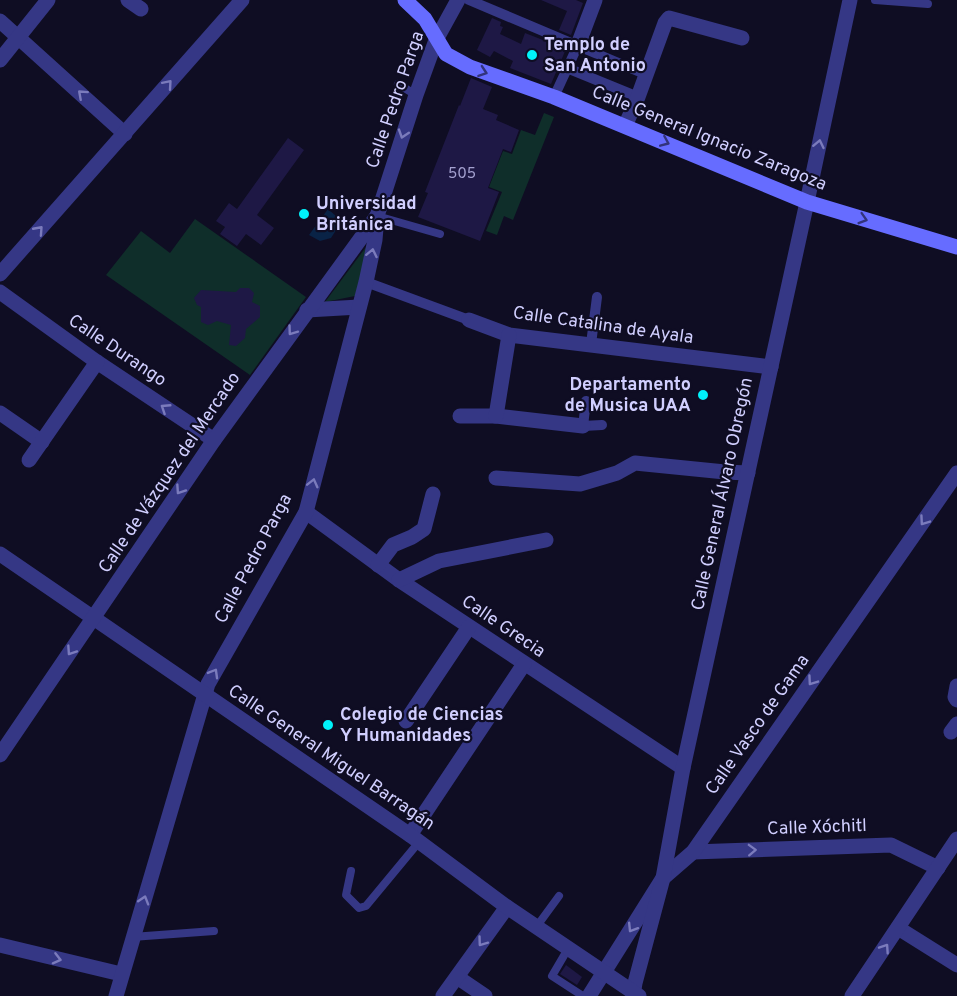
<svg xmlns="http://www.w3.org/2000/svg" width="957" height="996" font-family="Overpass,sans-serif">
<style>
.green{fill:#0f2e2a}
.water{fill:#092346}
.building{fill:#1e1845}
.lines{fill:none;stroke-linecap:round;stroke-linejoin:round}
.service{stroke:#353785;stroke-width:8}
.pedestrian{stroke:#353785;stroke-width:10}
.minor{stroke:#353785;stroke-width:15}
.tertiary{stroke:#353785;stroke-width:15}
.secondary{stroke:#666cff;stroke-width:15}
.oneway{stroke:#32337b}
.oneway2{stroke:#7b7bbc}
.poi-dot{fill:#00f2fa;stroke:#0f0d23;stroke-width:2}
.labels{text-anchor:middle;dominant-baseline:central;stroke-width:4.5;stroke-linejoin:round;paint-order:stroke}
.number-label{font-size:15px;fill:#a4a1d0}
.poi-label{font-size:18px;font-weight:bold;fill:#d1cfff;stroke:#0f0d23;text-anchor:start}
.street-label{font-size:18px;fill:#d1cfff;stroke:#0f0d23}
</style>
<rect width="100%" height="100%" fill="#0f0d23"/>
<g class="green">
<polygon points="544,113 554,117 513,220 504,216 497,235 486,231 502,192 489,187 503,151 512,154 521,130 535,135"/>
<polygon points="195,219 306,297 250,375 106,275 141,231 170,253"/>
<polygon points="372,239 355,296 325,302"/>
</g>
<polygon class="water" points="328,209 337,217 338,227 331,238 320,241 309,235"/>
<g class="building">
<polygon points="541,0 576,0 583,3 571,35 559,30 567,11"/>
<polygon points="492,18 501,22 500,26 503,27 500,34 521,44 525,33 566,49 551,84 510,68 513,61 494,51 490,57 477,50"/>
<polygon points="471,78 492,87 483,109 498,115 496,120 519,130 511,152 503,149 488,188 499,192 480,241 418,217 428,193 425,192 459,105 460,106"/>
<polygon points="288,138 304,150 257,215 274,228 261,245 246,234 237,246 220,234 225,227 216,221 229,203 237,209"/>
<polygon points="240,288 249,288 254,293 252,302 260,306 260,317 246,329 245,338 236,346 229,345 231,325 217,321 208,325 201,322 201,307 197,305 194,298 201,290 236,292"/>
<polygon points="566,965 582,977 577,985 560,974"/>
</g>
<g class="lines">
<g class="service">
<polyline points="875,0 928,4"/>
<polyline points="398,84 416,95"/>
<polyline points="377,216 440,234"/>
<polyline points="351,871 346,895 359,908 366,906 419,842"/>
<polyline points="537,926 559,896"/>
<polyline points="132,937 214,931"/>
<polyline points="569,947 552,976 583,996"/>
</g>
<g class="pedestrian">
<polyline points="469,0 647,75"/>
<polyline points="567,68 638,97"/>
<polyline points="554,97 578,45"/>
<polyline points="366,282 469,320"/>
<polyline points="591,344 597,297"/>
<polyline points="586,401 583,426 602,425"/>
</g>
<g class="minor">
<polyline points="128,0 141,9"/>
<polyline points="0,21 125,134"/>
<polyline points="578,45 595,0"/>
<polyline points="0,60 48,0"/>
<polyline points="625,126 638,97 665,23 669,18 742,38"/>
<polyline points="0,274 242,0"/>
<polyline points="0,292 97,362 214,440"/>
<polyline points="307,310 359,307"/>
<polyline points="469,320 509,335 771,367"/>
<polyline points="0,413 42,442"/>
<polyline points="460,416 496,416 583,426"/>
<polyline points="496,416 509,335"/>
<polyline points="29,460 97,362"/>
<polyline points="496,478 580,484 617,473 635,463 725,472 748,473"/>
<polyline points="306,512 399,580 683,768"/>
<polyline points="378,565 393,545 412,537 424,529 433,494"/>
<polyline points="399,580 439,561 546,540"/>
<polyline points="957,686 955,697 957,700"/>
<polyline points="406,721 469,627"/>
<polyline points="951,732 957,724"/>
<polyline points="410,835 524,664"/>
<polyline points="693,852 891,845 938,868"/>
<polyline points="898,928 957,965"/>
<polyline points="0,945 121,974"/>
<polyline points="457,977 485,996"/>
<polyline points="116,996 208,684 306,512 366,282 375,240 377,216"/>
<polyline points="443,996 507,907"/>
<polyline points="589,996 663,878 693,852 957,473"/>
<polyline points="633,996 635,983 663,878 683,768 807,202"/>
<polyline points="852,996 957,839"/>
</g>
<g class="tertiary">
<polyline points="807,202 850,0"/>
<polyline points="0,554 410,835 507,907 639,996"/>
<polyline points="0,755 214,440 377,216 416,95 436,40 458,0"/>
</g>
<polyline class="secondary" points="405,0 425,19 446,54 470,67 554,97 807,202 957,247"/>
</g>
<defs><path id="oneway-chevron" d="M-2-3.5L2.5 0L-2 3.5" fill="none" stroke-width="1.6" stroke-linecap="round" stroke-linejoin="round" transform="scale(1.5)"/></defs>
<g class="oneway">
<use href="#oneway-chevron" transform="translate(483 72) rotate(19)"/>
<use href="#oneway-chevron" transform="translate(665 142) rotate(23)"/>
<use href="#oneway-chevron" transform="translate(863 219) rotate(17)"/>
</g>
<g class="oneway2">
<use href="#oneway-chevron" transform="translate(168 84) rotate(-49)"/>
<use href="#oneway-chevron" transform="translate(82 94) rotate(-138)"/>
<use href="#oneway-chevron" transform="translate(403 134) rotate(108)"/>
<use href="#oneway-chevron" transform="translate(819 144) rotate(-78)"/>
<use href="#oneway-chevron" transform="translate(39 230) rotate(-48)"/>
<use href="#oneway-chevron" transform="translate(372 253) rotate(-78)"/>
<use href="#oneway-chevron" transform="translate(292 331) rotate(126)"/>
<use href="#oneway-chevron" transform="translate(165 408) rotate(-147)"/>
<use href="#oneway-chevron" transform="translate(313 483) rotate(-76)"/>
<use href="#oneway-chevron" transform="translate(180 490) rotate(124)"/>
<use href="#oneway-chevron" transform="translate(924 521) rotate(125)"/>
<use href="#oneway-chevron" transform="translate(71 651) rotate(124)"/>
<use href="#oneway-chevron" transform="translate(214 673) rotate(-60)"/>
<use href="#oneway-chevron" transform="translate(812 681) rotate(125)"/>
<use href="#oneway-chevron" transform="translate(752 850) rotate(-2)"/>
<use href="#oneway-chevron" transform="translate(144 900) rotate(-73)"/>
<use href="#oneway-chevron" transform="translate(632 928) rotate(122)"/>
<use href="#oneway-chevron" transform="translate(482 942) rotate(126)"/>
<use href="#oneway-chevron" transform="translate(885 948) rotate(-56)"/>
<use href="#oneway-chevron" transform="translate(57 959) rotate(14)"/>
</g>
<g class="poi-dot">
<circle cx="532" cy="55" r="6"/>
<circle cx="304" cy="214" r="6"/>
<circle cx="703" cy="395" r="6"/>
<circle cx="328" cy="725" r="6"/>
</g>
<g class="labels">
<g class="number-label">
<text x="462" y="174">505</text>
</g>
<g class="poi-label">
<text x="544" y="45">Templo de<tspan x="544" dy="21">San Antonio</tspan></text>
<text x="316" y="204">Universidad<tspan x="316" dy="21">Británica</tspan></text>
<text x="691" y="385" text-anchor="end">Departamento<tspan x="691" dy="21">de Musica UAA</tspan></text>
<text x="340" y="715">Colegio de Ciencias<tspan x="340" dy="21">Y Humanidades</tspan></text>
</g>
<g class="street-label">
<text transform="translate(396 100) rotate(-71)">Calle Pedro Parga</text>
<text transform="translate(709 139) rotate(22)">Calle General Ignacio Zaragoza</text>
<text transform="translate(603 326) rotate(8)">Calle Catalina de Ayala</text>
<text transform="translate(117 351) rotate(34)">Calle Durango</text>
<text transform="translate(170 473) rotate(-56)">Calle de Vázquez del Mercado</text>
<text transform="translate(723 494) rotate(-78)">Calle General Álvaro Obregón</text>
<text transform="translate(254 559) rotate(-62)">Calle Pedro Parga</text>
<text transform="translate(503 627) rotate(34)">Calle Grecia</text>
<text transform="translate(758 725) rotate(-55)">Calle Vasco de Gama</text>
<text transform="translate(331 758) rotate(34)">Calle General Miguel Barragán</text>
<text transform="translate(817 828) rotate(-2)">Calle Xóchitl</text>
</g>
</g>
</svg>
